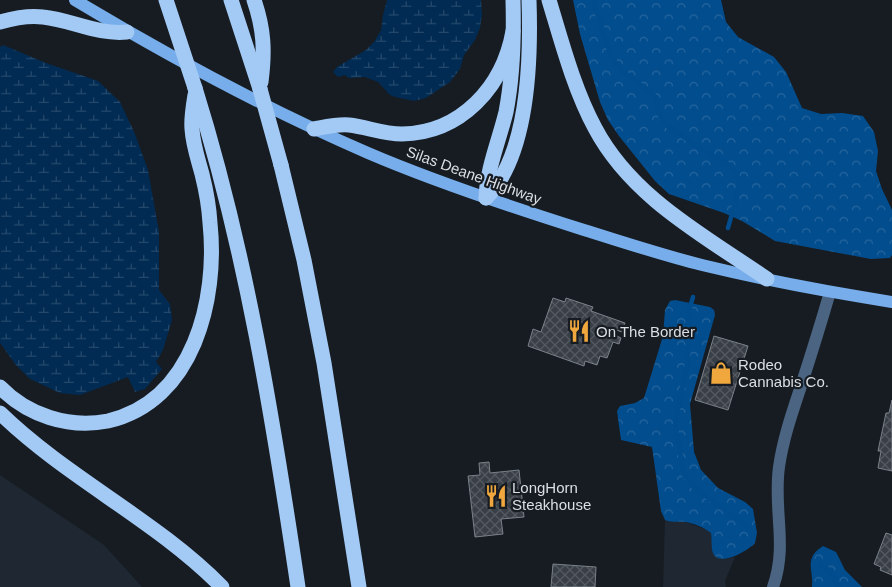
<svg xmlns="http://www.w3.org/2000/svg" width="892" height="587" font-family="Arial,sans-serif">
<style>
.built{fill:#1e2732}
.forest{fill:url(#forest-crowns)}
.wetland{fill:url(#wetland-marsh)}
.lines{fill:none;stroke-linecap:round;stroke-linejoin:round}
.stream{stroke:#004c8c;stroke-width:4.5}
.building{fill:url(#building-cross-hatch);stroke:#7a8189}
.minor{stroke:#4a6481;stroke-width:12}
.primary{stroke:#77adea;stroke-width:12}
.motorway{stroke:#a3c9f5;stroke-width:15}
.motorway-bridge{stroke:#a3c9f5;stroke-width:15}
.labels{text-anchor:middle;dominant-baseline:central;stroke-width:4.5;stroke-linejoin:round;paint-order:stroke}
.street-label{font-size:15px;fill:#dbdfe3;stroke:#161c22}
.poi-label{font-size:15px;fill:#dbdfe3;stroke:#161c22;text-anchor:start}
</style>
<defs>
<pattern id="forest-crowns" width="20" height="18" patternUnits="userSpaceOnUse" patternTransform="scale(1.25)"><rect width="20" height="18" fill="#024d8e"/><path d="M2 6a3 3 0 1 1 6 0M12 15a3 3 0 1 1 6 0" fill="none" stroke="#26669e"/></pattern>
<pattern id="wetland-marsh" width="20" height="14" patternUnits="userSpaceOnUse" patternTransform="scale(1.25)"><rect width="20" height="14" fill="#012b53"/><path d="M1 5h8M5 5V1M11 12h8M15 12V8" fill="none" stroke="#25496c"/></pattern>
<pattern id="building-cross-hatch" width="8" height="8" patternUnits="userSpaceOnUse" patternTransform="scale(1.25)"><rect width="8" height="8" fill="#393f46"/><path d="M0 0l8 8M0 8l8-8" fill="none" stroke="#555a61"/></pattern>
</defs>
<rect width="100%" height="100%" fill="#161c22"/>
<g class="built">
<polygon points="0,475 104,545 142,587 0,587"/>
<polygon points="665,520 670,522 685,522 708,530 711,533 713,553 721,559 735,557 725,581 726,587 663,587"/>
</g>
<g class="forest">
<polygon points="573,0 721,0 726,22 738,37 774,57 786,72 802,108 821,114 842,113 863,116 874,132 878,151 876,171 882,189 892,210 892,255 890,258 871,259 775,241 742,221 724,213 669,194 655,181 619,136 608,120 600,102 580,34"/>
<path d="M 675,300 L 710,307 L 714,310 L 715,315 L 690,404 L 694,452 L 701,470 L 718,488 L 745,502 L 753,509 L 757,533 L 755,543 C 749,550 719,568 713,553 C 711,548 712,539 711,533 C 705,528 693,523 685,522 C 678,521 672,523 665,520 L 661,511 L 652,447 L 621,440 L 617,411 L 620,406 L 635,403 L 644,398 L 663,336 L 665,310 L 670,301 Z"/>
<path d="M 823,546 L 836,552 L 845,570 L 862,587 L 812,587 C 814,569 803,559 823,546 Z"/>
</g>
<g class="wetland">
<polygon points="387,0 481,0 482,15 480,28 475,40 464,55 460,69 450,82 426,98 414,101 395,97 390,95 378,82 365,77 349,78 345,75 338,77 333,72 337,67 366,50 374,42 381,30 383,15"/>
<polygon points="3,45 46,63 98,81 120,102 135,134 148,170 159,232 159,290 170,304 172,320 163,350 156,362 162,369 145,389 135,392 128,377 80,395 60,393 30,379 15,364 0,343 0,47"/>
</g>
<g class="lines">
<g class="stream">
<polyline points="593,0 611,56 621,70 654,95 661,118 667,126 707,153 729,165 737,174 739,182 738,192 728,228"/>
<polyline points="693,297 688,314 688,360 675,424 684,475 694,488 747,526"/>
<polyline points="820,564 829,570 839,587"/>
</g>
</g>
<g class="building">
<polygon points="553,298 565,302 566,298 593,307 591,311 625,323 622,332 616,330 615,335 621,338 619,344 613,342 607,358 600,356 597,365 585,361 584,366 528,346 533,329 541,332"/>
<polygon points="714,336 748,346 728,410 695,400"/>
<polygon points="892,400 892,471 878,468 881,451 878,451 886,413 889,413"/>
<polygon points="489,462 490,473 519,470 524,517 501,519 503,534 475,537 468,476 480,475 479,463"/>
<polygon points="886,533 892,535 892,575 880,570 881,567 874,564"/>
<polygon points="553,564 596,567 595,587 551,587"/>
</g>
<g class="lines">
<path class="minor" d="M 773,587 C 788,545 773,510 779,467 C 783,439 792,413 801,386 C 811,355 821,323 830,292"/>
<path class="primary" d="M 75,0 C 170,57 266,109 368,153 C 438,183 511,207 584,230 C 623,242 662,255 702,265 C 764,280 828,292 892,302"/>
<g class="motorway">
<polyline points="231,0 260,89"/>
<path d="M 254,0 C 264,29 265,51 261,82"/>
<path d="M 549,0 C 562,43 574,89 595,128 C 632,198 705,236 767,279"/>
<path d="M 0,22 C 14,18 28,15 43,17 C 72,20 97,35 127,32"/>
<path d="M 195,88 C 246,251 273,419 298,587"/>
<path d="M 314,129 C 325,127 337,124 349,125 C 367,127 383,134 402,134 C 461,133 503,87 513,31"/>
<polyline points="281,165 304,260 324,363 359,587"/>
<path d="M 486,198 C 529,155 531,58 529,0"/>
<path d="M 486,198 C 487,168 499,141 506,112 C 513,76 514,36 513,0"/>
<path d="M 0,387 C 27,415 69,429 108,421 C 194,401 218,299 210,223 C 209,206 206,190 202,174 C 198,159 193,145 192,129 C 191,118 193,107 195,95"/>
<path d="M 0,413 C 68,479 156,520 222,587"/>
</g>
<g class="motorway-bridge">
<polyline points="166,0 195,88"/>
<polyline points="260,89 281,165"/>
</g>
</g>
<defs>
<symbol id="restaurant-bare" viewBox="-9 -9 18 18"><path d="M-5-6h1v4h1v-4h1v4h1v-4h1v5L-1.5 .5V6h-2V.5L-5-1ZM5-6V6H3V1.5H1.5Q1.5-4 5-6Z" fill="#f0a73e" stroke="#161c22" stroke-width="2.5" paint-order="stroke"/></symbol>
<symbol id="shop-bare" viewBox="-9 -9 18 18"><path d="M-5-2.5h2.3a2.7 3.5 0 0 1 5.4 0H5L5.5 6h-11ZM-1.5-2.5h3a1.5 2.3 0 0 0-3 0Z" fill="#f0a73e" stroke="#161c22" stroke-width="2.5" paint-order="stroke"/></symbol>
</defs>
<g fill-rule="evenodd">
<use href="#restaurant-bare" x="563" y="315" width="32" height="32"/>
<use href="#shop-bare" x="705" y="357" width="32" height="32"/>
<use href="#restaurant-bare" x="480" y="480" width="32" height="32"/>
</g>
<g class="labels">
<g class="street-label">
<text transform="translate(474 175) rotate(20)">Silas Deane Highway</text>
</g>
<g class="poi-label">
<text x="596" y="331">On The Border</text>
<text x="738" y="364">Rodeo<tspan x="738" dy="17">Cannabis Co.</tspan></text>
<text x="512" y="487">LongHorn<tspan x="512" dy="17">Steakhouse</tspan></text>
</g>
</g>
</svg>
